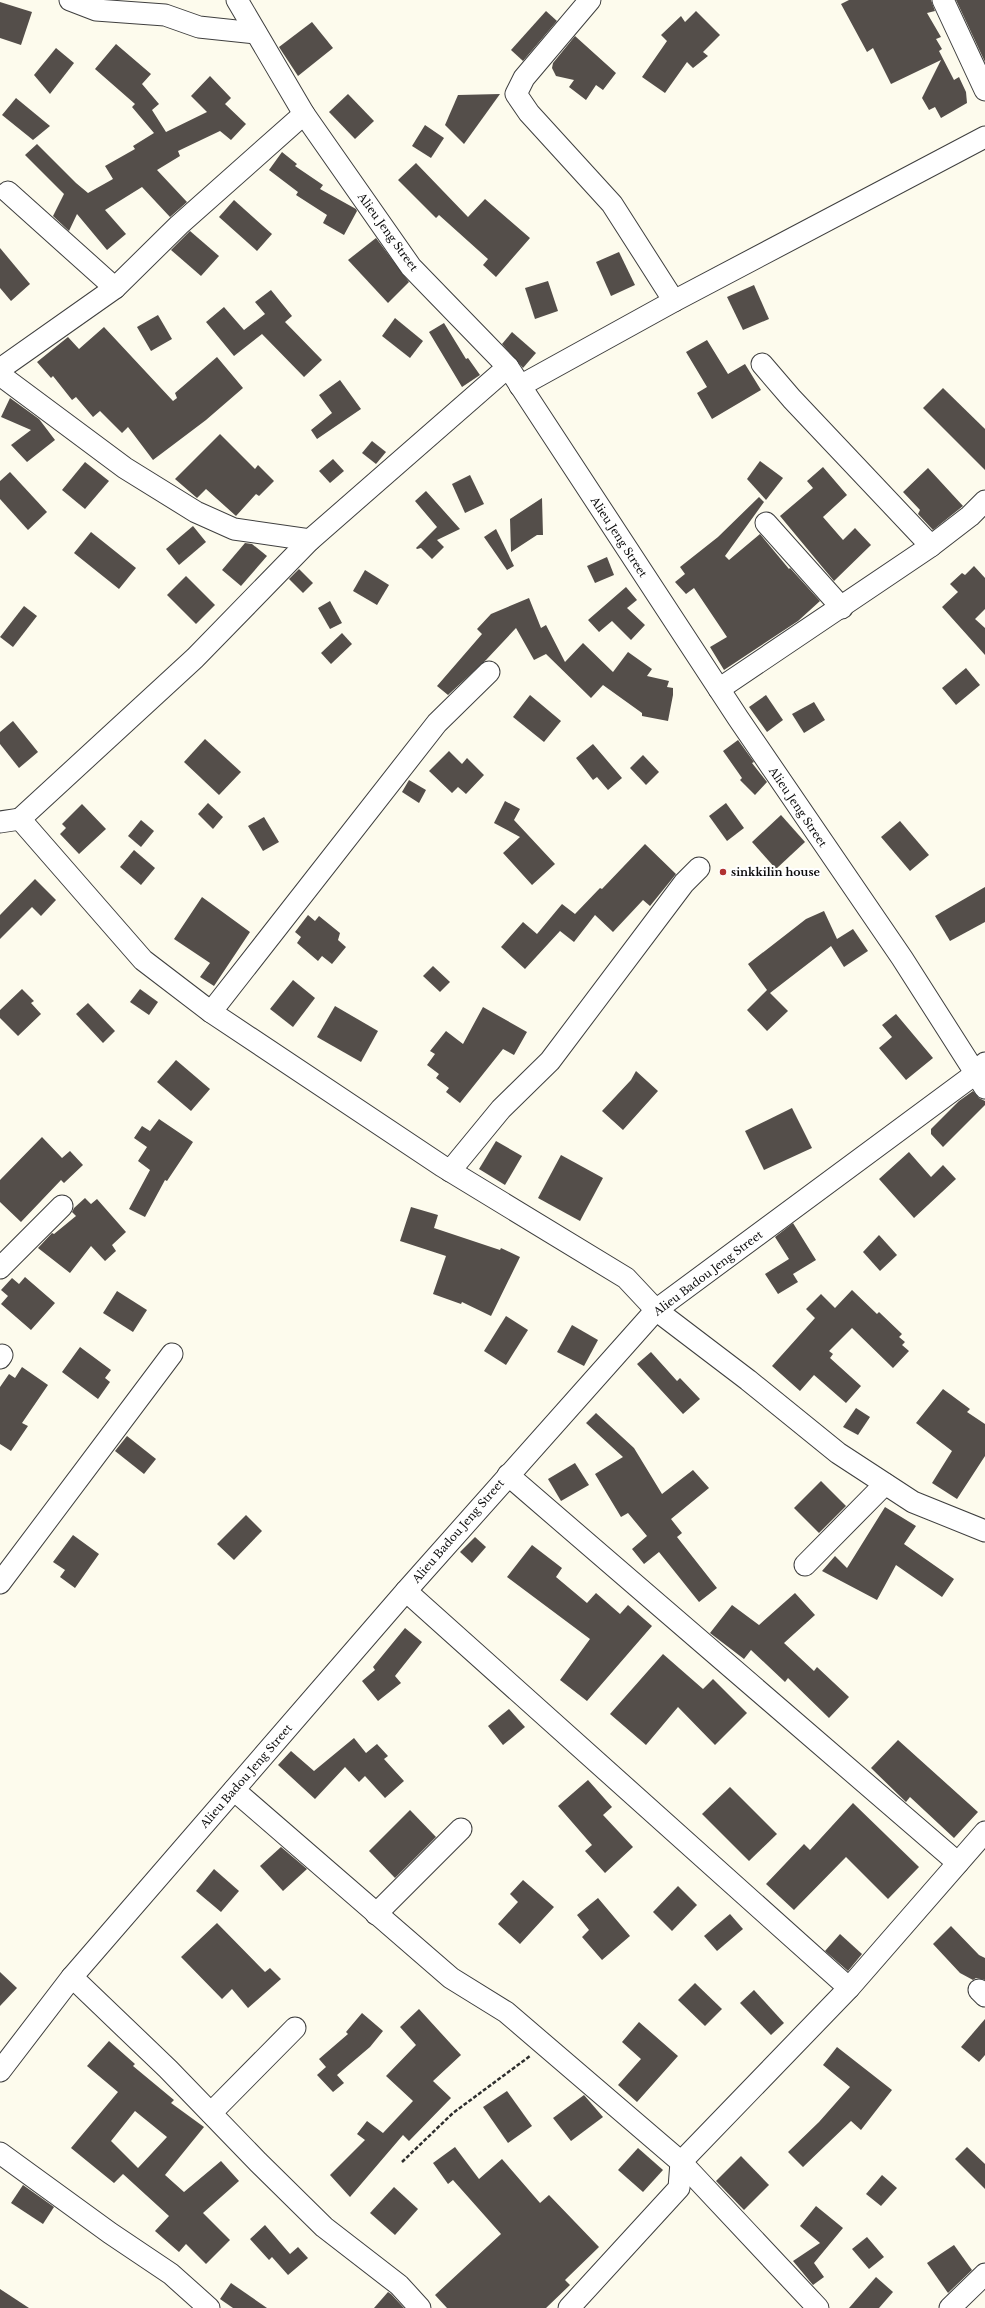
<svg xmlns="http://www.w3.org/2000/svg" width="985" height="2308" font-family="'Libre Baskerville',serif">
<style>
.building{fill:#544e4a;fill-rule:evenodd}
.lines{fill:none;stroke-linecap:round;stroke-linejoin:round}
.minor-casing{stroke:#3f3f3f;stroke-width:23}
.path{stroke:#2e2e2e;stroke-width:2.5;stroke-dasharray:4 2;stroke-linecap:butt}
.minor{stroke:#fff;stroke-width:21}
.poi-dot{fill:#b03231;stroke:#fff;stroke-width:1.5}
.labels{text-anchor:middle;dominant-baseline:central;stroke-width:4;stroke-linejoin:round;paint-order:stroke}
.street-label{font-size:11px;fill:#0c0c0c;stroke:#fff}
.poi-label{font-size:11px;font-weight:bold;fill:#0c0c0c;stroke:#fff;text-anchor:start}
</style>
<rect width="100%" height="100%" fill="#fdfbed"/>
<g class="building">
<polygon points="849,0 931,0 935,11 927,13 941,37 936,39 942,49 939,51 954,80 959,77 966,92 967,103 941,118 935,107 929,110 922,98 941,60 891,84 873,48 867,52 841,4"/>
<polygon points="956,0 985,0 985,62"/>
<polygon points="0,2 32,12 21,45 0,38"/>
<polygon points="546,11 557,21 523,61 511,50"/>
<polygon points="696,11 720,35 703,52 708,56 693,68 687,62 665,93 642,77 667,41 661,35 681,16 685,22"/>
<polygon points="312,22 333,48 298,76 279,47"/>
<polygon points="575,36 616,73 603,90 596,85 586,100 569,87 574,80 556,76 552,68 553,63"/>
<polygon points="116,44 151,74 142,84 159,104 152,110 166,132 207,112 191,96 210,76 231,98 225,104 246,124 231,140 220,131 178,151 180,156 157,170 187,202 170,217 142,187 105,210 126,234 107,250 77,214 69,231 53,216 64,194 25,155 37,144 76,183 88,193 113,179 105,166 135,149 133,146 154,133 132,107 135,104 95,69"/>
<polygon points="56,48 74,63 50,94 34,75"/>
<polygon points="348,94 374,121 355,139 329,112"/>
<polygon points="500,94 464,144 445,125 458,95"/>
<polygon points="16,98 50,126 33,140 2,115"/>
<polygon points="425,125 444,138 431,158 412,146"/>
<polygon points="282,152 297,164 295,166 323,185 320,189 356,209 357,211 344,235 323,223 327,215 296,195 298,192 269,170"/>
<polygon points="416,163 468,217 485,199 530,238 496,277 483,265 488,259 439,215 436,218 398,180"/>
<polygon points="234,200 272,234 257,251 219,217"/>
<polygon points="190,231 219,256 201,276 171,250"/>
<polygon points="376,238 409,282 388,303 348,260"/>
<polygon points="0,248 30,284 11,301 0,288"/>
<polygon points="619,252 635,285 611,296 596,262"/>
<polygon points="548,281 558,311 535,319 525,288"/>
<polygon points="754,285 769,319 743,330 727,297"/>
<polygon points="271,290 292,316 285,322 322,360 304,377 262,334 234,356 206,322 224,307 244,330 265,314 255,302"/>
<polygon points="158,315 172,339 151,351 137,327"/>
<polygon points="395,318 423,341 410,358 382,336"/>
<polygon points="444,323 466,359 468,358 480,375 462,387 429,332"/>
<polygon points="104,327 173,401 177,398 175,393 217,357 243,388 206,420 153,460 128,427 122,433 100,411 93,417 76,397 72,400 53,376 51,378 37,362 68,337 79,349"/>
<polygon points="512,332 536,353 523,368 502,344"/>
<polygon points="707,340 728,374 745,364 761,390 712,419 697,393 707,387 686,352"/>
<polygon points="340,380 361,409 317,439 311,430 332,413 319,395"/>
<polygon points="943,388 985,429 985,470 923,408"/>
<polygon points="10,398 39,419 55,440 27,462 11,445 31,430 1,417"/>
<polygon points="220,434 255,469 258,465 274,481 259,496 256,494 236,516 206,489 197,498 175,479"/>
<polygon points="372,441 386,452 376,464 362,453"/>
<polygon points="333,459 344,471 330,483 319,471"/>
<polygon points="760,461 783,478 766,500 747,479"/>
<polygon points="85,462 109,481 85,509 62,490"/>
<polygon points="823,467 847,495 823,517 843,540 855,528 871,545 834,581 780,516 813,488 807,481"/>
<polygon points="928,468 963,506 933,530 918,514 920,510 903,492"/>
<polygon points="10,472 47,512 28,530 0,499 0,481"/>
<polygon points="470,475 484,504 465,513 452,484"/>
<polygon points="426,491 460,529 437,540 444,547 432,559 421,548 417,549 416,548 437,527 415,501"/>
<polygon points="759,497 764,502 725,556 729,560 760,534 789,569 790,568 820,601 798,621 724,670 710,647 727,637 694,588 686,594 675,582 685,574 680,567 718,537"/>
<polygon points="542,498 543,535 537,535 511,552 510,519"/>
<polygon points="193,526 206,542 179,565 166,549"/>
<polygon points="496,529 514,566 507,570 484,537"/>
<polygon points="91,532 136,568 119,589 74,553"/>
<polygon points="245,543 252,544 267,556 241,586 222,570"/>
<polygon points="607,557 614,575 595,583 587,566"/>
<polygon points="974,566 985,578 985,609 975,619 985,628 985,655 942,607 958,592 950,584 962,573 965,575"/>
<polygon points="299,569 313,583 303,593 289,579"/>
<polygon points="365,570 389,585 377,605 353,591"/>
<polygon points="186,576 215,605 196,624 167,595"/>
<polygon points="626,587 637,600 627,608 645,625 631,640 612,621 599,632 588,620"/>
<polygon points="529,598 541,628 546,625 565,662 583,643 613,672 628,652 652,669 647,676 669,681 667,687 673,688 673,695 668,721 642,716 642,713 603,685 591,698 546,654 534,660 516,628 486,660 448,695 437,686 482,634 477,629 491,614"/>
<polygon points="330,601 342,623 330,629 318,608"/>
<polygon points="24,606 37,616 13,647 0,637"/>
<polygon points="342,633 352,644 331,664 321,653"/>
<polygon points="966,668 980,685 956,705 942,688"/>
<polygon points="530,695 561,721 544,742 513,717"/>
<polygon points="766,695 783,720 767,732 749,707"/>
<polygon points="814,702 825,720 804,733 792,714"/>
<polygon points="13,721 38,752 19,768 0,744 0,732"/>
<polygon points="205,739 241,772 219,795 184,762"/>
<polygon points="738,740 754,762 752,763 767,782 755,795 740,780 742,778 723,751"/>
<polygon points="593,744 622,778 608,790 597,777 593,780 576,758"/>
<polygon points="449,751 462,764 467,758 484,775 466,794 458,787 452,793 429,771"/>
<polygon points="643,755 659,772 646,785 630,768"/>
<polygon points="409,780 426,790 419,803 402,792"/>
<polygon points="505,801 520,809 514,820 555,864 532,885 503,853 520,837 494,823"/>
<polygon points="208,803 223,817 213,829 198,814"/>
<polygon points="726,803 744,828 727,841 709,816"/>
<polygon points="82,804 106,829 79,854 60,834 66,828 62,824"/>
<polygon points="781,815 805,842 776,869 752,842"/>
<polygon points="264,817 279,842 263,851 248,826"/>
<polygon points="141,820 154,831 141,847 128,836"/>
<polygon points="900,821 929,855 910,871 881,837"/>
<polygon points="645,844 676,874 650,906 643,900 613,932 595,915 574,942 560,931 525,969 501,947 523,922 537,934 562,904 575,914 600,888 602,889"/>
<polygon points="134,850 155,868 141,885 120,867"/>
<polygon points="35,879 56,900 41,916 32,907 0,939 0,915"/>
<polygon points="985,887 985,922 950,941 935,916"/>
<polygon points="202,897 250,932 214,986 200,977 210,963 174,939"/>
<polygon points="824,911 837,939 853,929 868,951 844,967 831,946 770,993 788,1011 767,1031 747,1010 767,990 748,964 806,919"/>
<polygon points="308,915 315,921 319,916 340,933 338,940 346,947 332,964 322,956 318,961 297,943 301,937 295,932"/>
<polygon points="433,966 450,982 440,992 423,976"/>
<polygon points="293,980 315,998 293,1027 270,1009"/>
<polygon points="22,989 34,1001 31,1003 41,1014 18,1036 0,1018 0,1010"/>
<polygon points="140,989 158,1002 149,1015 130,1002"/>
<polygon points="88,1003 115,1031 103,1043 76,1014"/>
<polygon points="335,1006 378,1031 361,1062 317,1037"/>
<polygon points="483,1007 527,1032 514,1055 503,1049 460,1103 446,1092 449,1088 436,1078 439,1074 427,1065 435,1054 430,1051 446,1031 463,1044"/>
<polygon points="896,1014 933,1058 906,1080 879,1048 892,1037 882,1025"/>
<polygon points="176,1060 210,1089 191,1111 157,1082"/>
<polygon points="636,1071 658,1091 623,1130 602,1111 631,1080"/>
<polygon points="973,1091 979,1098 985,1101 985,1105 943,1147 931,1134 931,1129 959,1101"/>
<polygon points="792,1108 812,1148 764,1170 745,1131"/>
<polygon points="159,1119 193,1142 167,1181 165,1180 145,1217 129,1209 150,1170 138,1161 147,1147 134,1138 142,1126 150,1131"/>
<polygon points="42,1137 62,1158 70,1151 83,1165 64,1183 61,1180 21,1222 0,1202 0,1180"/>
<polygon points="496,1141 522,1156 505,1185 479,1169"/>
<polygon points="909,1152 931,1177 943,1165 956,1179 914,1218 879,1179"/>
<polygon points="561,1155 603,1178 580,1221 538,1198"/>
<polygon points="85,1198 91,1204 97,1199 126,1232 112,1245 116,1251 105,1261 91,1246 70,1273 38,1248 52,1233 54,1234 76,1216 72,1212 74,1208"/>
<polygon points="411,1207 438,1215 434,1228 500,1250 501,1248 520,1257 491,1316 462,1302 461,1304 433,1294 446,1256 400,1241"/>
<polygon points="793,1223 816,1260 793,1274 798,1282 778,1294 765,1274 789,1259 775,1237"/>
<polygon points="879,1235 897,1255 880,1271 863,1252"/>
<polygon points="25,1277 55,1303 31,1330 1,1304 8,1296 1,1290 12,1278 19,1284"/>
<polygon points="852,1290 877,1314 879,1312 902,1334 899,1337 905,1342 902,1345 909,1351 893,1368 852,1328 829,1351 833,1354 830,1358 861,1386 846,1403 814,1375 800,1391 772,1366 815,1318 806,1309 821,1294 835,1308"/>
<polygon points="117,1291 147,1310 133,1332 103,1313"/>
<polygon points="506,1316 528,1330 506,1365 484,1351"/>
<polygon points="572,1325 598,1340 584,1366 557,1352"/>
<polygon points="80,1347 111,1370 105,1378 110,1382 98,1399 62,1372"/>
<polygon points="651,1352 677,1381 680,1378 700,1399 683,1414 637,1364"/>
<polygon points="22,1367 48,1385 22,1423 28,1426 11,1451 0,1444 0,1387 9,1374 15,1378"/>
<polygon points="943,1389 970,1409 967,1412 985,1424 985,1456 957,1499 932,1483 952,1451 916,1423"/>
<polygon points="856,1408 870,1417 858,1435 843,1427"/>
<polygon points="596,1413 634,1448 662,1494 693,1470 709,1488 671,1519 682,1533 677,1537 717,1588 699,1602 659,1552 644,1564 632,1549 647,1536 628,1513 621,1517 595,1474 623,1457 586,1423"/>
<polygon points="127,1436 156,1459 144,1474 115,1451"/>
<polygon points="575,1463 589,1485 561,1501 548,1479"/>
<polygon points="821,1481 846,1506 819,1533 794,1508"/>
<polygon points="885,1507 916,1526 904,1544 954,1579 942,1597 896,1565 877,1600 822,1571 835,1556 847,1568"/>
<polygon points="246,1515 262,1531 234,1560 217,1544"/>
<polygon points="73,1535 99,1554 75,1588 60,1577 65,1570 53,1562"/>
<polygon points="475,1537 486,1547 472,1563 460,1552"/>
<polygon points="532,1545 562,1568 556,1577 587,1603 596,1593 620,1614 628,1605 652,1626 587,1701 560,1680 590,1639 507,1577"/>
<polygon points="795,1593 815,1615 784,1643 814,1671 817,1667 849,1697 829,1718 788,1678 785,1682 751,1650 744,1659 710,1633 732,1605 759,1625"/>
<polygon points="405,1628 422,1642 395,1676 401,1683 378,1701 362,1681 375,1670 373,1667"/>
<polygon points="663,1654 703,1689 713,1679 747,1713 715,1745 678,1707 646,1745 610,1714"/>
<polygon points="509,1709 525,1727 503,1745 488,1726"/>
<polygon points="354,1738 366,1753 377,1744 388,1756 384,1759 404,1781 385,1798 365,1776 359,1782 345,1767 315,1799 278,1765 291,1751 314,1771"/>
<polygon points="898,1740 978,1812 954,1838 910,1797 906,1802 871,1768"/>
<polygon points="588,1780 612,1807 603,1815 633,1847 605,1873 585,1851 592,1845 558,1806"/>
<polygon points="730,1787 777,1834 749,1861 702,1814"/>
<polygon points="853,1803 919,1867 888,1899 846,1857 794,1910 766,1884 804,1844 810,1850"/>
<polygon points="410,1810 436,1837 395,1878 369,1851"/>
<polygon points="281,1847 307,1869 283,1891 260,1866"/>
<polygon points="214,1869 239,1891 221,1912 196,1891"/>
<polygon points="523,1880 554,1907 520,1944 498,1924 518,1902 510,1894"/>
<polygon points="678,1886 697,1905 672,1931 653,1912"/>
<polygon points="598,1898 630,1936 602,1960 582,1937 589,1930 577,1915"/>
<polygon points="730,1914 743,1929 717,1951 704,1936"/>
<polygon points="217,1923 265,1972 270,1968 281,1979 248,2008 232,1989 222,1999 181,1957"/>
<polygon points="951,1926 979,1955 985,1958 985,1980 976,1978 973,1980 960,1973 933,1944"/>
<polygon points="840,1934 862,1954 848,1971 825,1951"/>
<polygon points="0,1972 17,1988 0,2006"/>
<polygon points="695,1983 722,2009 705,2026 678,2000"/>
<polygon points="754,1990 784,2023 771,2035 740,2003"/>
<polygon points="419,2009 461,2055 433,2081 451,2098 409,2141 403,2135 350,2197 330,2175 365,2140 357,2134 367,2121 383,2133 413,2101 386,2076 416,2045 400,2027"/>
<polygon points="362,2013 383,2031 370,2047 337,2075 344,2083 333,2092 317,2075 326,2067 319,2059 348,2034 346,2032"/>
<polygon points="985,2019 985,2055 979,2062 961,2047"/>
<polygon points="639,2022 678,2056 637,2102 618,2085 641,2059 622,2042"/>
<path d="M 109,2041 L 135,2064 L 133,2066 L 174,2100 L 171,2103 L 204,2127 L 165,2175 L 184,2192 L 221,2161 L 239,2181 L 203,2213 L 230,2240 L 206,2264 L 186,2244 L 179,2252 L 155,2231 L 169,2216 L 123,2174 L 114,2183 L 71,2148 L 118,2092 L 87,2066 ZM 135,2111 L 167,2137 L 138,2168 L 111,2141 Z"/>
<polygon points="837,2047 892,2090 861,2130 851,2121 803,2167 788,2152 819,2122 850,2087 823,2065"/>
<polygon points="507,2091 532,2126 508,2143 483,2107"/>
<polygon points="584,2095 603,2117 571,2141 553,2118"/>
<polygon points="455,2147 479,2179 502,2159 540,2203 549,2195 599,2247 565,2280 570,2285 546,2308 447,2308 435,2295 501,2234 453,2180 448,2184 433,2163"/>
<polygon points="967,2147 985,2164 985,2189 955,2159"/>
<polygon points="638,2148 663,2170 643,2192 618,2170"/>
<polygon points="741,2156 769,2185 744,2210 716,2181"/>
<polygon points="882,2175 897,2188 881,2206 866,2194"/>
<polygon points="23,2185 54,2207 43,2224 11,2203"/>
<polygon points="394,2187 418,2209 395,2235 370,2213"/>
<polygon points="816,2206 843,2228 814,2263 824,2277 813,2285 793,2261 820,2243 800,2226"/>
<polygon points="265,2225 290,2254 298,2247 308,2258 288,2275 272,2257 269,2260 250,2239"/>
<polygon points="867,2237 884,2257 869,2269 852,2249"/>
<polygon points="954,2245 972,2270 948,2293 927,2263"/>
<polygon points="876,2277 893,2292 879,2308 849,2308"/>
<polygon points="231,2283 267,2308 233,2308 220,2299"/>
<polygon points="0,2289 29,2308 0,2308"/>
<polygon points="388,2292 391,2294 404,2308 374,2308"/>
</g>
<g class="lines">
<defs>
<g id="minor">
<polyline points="70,0 96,10 165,15 199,27 256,33"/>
<polyline points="237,0 304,114 411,267 508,367 738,718 902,958 985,1088"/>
<polyline points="590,0 524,78 516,94 529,113 612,204 674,301"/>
<polyline points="943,0 985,90"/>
<polyline points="8,192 115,288"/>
<polyline points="762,364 792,399 931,546"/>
<polyline points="0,369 115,288 179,225 304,114"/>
<polyline points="0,375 125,468 196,512 234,529 310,540"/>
<polyline points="520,386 674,301 985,137"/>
<polyline points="766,523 842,608"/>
<polyline points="719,689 931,546 970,516 985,501"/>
<polyline points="20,819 143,960 211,1012 442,1166 626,1278 656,1310 748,1380 838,1453 913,1502 985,1531"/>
<polyline points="20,819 195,658 310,540 508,367"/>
<polyline points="0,822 20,819"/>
<polyline points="211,1012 437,723 489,672"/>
<polyline points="450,1171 501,1109 550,1061 684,883 699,868"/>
<polyline points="0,1268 62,1206"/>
<polyline points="0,1358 2,1355"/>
<polyline points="508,1475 958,1863"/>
<polyline points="805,1565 885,1484"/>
<polyline points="0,1583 172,1354"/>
<polyline points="406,1591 849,1988"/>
<polyline points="234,1790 451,1978 506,2012 681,2162 818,2308"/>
<polyline points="376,1914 461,1829"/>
<polyline points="72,1977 168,2069 258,2162 324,2227 399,2285 420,2308"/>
<polyline points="979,1990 985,1996"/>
<polyline points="0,2071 72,1977 406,1591 656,1310 975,1074 985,1063"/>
<polyline points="211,2113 295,2028"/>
<polyline points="0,2153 110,2233 171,2274 209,2308"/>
<polyline points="569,2308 679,2188 681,2162 849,1988 985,1832"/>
<polyline points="950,2308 985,2274"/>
</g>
</defs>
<use href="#minor" class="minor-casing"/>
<polyline class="path" points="402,2162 453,2113 530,2056"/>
<use href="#minor" class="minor"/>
</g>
<circle class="poi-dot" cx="723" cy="872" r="4"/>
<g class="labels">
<g class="street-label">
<text transform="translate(388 232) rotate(54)">Alieu Jeng Street</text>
<text transform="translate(619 537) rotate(57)">Alieu Jeng Street</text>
<text transform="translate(798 807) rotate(56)">Alieu Jeng Street</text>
<text transform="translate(708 1273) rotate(-37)">Alieu Badou Jeng Street</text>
<text transform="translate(458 1531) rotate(-49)">Alieu Badou Jeng Street</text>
<text transform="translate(246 1776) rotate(-49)">Alieu Badou Jeng Street</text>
</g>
<g class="poi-label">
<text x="731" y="872">sinkkilin house</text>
</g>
</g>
</svg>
